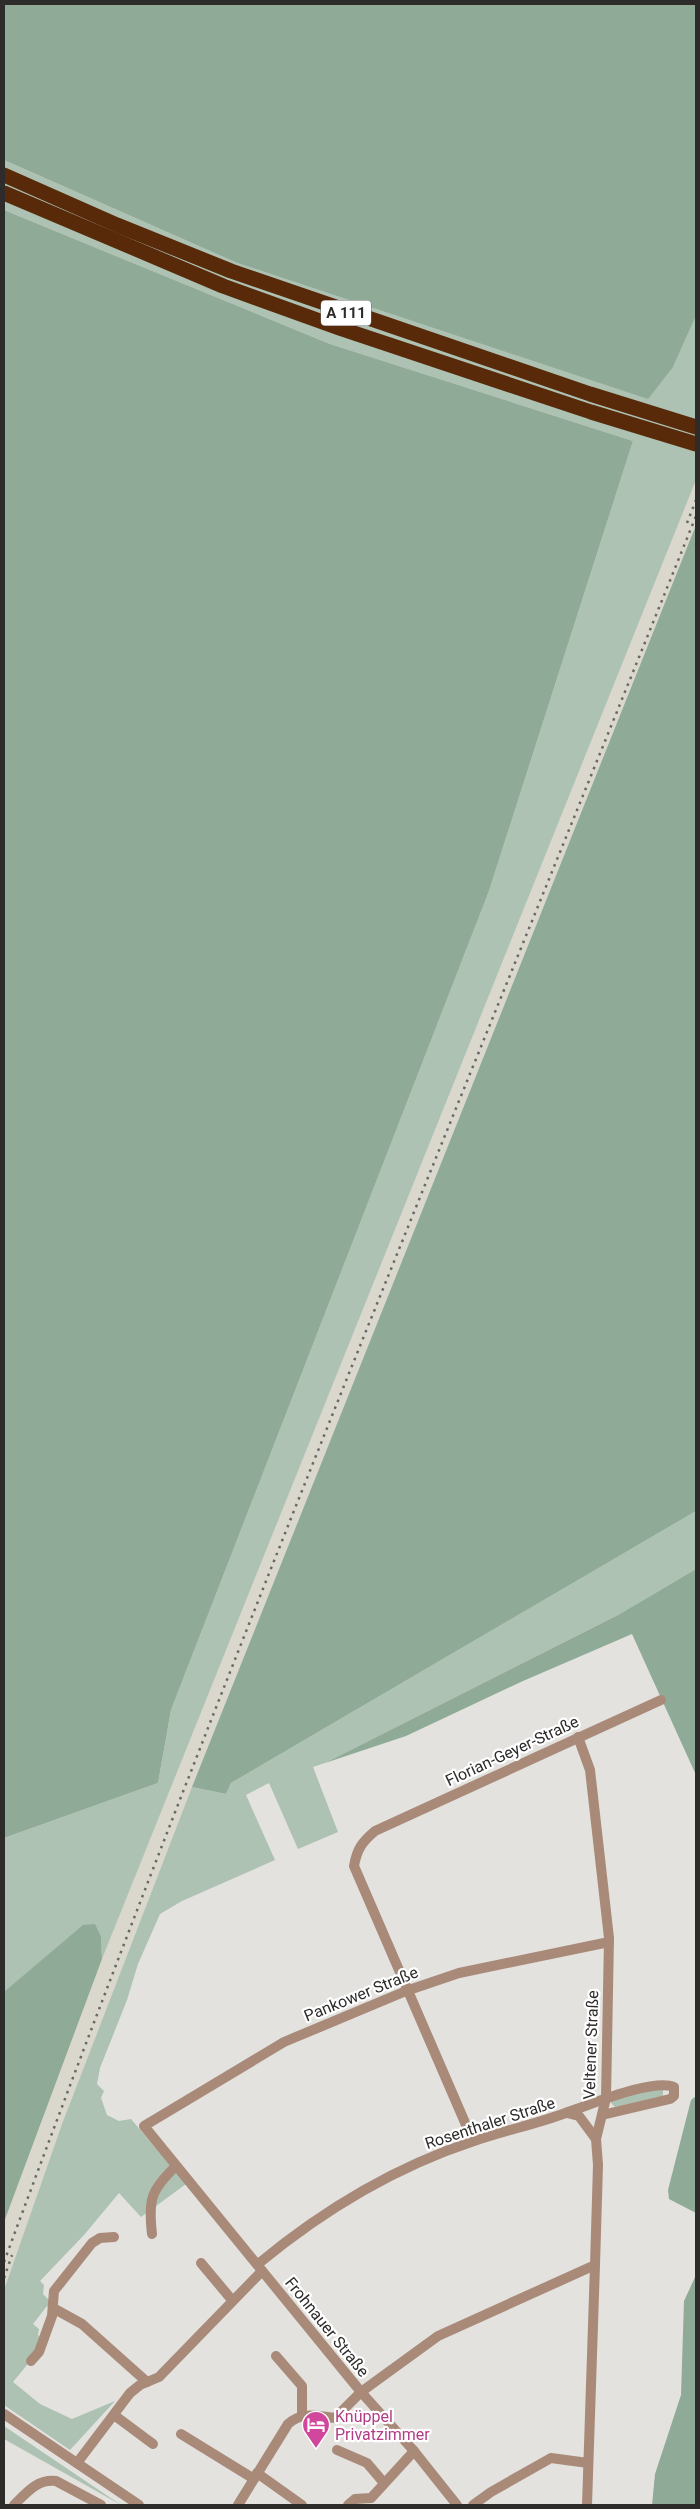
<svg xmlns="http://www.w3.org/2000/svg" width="700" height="2509" font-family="Roboto,sans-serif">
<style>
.built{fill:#dad7cd}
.green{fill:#adc2b3}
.forest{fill:#8faa96}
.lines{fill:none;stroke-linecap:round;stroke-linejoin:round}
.minor{stroke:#a98a79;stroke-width:10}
.highway{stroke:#582a0a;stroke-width:15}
.rail{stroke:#696867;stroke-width:2.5;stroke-dasharray:2.5 5;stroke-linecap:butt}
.labels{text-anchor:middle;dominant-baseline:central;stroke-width:4.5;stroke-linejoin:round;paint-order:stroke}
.shield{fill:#fff;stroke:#6c6b6b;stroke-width:1}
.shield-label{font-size:15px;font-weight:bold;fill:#2d2c2b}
.street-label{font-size:16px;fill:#2d2c2b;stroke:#fff}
.hotel-label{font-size:16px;fill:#b23c85;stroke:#fff;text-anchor:start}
</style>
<rect width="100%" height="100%" fill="#e3e2df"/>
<polygon class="built" points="696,480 696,525 192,1787 62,2124 4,2290 4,2222 102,1959"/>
<g class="green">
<polygon points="4,160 235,262 673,367 696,316 696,480 102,1959 101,1937 4,1992 4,1838 158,1783 171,1710 489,891 633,441 330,344 4,210"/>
<polygon points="696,1511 696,1569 618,1615 325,1763 313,1767 338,1832 298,1849 269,1783 246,1795 275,1860 182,1901 160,1914 138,1964 127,2000 100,2068 97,2084 104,2091 101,2098 107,2115 119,2121 131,2119 186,2184 141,2217 119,2193 84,2235 40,2281 44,2285 43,2294 51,2302 52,2310 47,2306 33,2324 39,2329 38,2335 45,2343 13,2382 40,2404 72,2419 115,2401 70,2450 4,2405 4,2290 62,2124 192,1787 226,1794 231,1783"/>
<polygon points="659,2088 663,2090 663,2096 615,2107 611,2103 613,2099"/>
<polygon points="4,2426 121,2505 4,2439"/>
</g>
<g class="forest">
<polygon points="4,4 696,4 696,316 673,367 648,399 235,262 4,160"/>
<polygon points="4,210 330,344 633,441 489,891 171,1710 158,1783 4,1838"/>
<polygon points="696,525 696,1511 231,1783 226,1794 192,1787"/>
<polygon points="696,1569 696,1775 632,1634 523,1681 406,1736 325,1763 618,1615"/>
<polygon points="95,1924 101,1937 102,1959 4,2222 4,1992 83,1925"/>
<polygon points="696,2096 696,2213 669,2199 668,2190 691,2100"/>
<polygon points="696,2275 696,2505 652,2505 655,2474 681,2395 684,2301"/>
</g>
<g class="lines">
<g class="minor">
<polyline points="578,1737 590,1770 609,1938 606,2098 596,2139 598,2165 595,2265 587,2505"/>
<polyline points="567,2113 579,2116 596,2139"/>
<path d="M 473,2141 L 354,1866 C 357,1849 362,1842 375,1831 L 661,1700"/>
<path d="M 152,2234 C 148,2199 151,2190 176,2166"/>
<polyline points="201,2263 232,2300"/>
<path d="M 258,2264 C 322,2211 395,2167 474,2141 C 505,2130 538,2124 568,2112 C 590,2105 653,2078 674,2087 L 674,2096 L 670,2099 L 602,2115"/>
<polyline points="53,2308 82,2324 147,2382"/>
<polyline points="276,2356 302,2386 302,2414"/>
<polyline points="31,2361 39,2352 52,2316 54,2291 92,2243 100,2238 114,2237"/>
<polyline points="4,2414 139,2505"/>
<polyline points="114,2415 153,2444"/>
<polyline points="181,2434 254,2479"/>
<polyline points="337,2450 367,2463 384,2483"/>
<polyline points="77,2463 130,2393 140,2385 159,2377 262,2271"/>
<polyline points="257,2473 302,2505"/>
<path d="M 14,2505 C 27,2492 37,2479 56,2481 L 101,2505"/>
<path d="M 238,2505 L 288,2424 C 303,2411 316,2416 335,2418 L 361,2392 L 438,2336 L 595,2265"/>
<polyline points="348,2505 355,2499 371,2498 414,2451"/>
<polyline points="457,2505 414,2451 361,2392 144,2126 284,2042 406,1991 459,1973 609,1942"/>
<polyline points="473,2505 491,2492 551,2458 588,2463"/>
</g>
<g class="highway">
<polyline points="4,175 117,225 231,271 590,394 696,427"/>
<polyline points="4,193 223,286 342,329 591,412 696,444"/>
</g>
<g class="rail">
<polyline points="687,523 696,500"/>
<path d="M 4,2262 C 221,1675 462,1097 696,516"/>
<polyline points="4,2278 12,2255"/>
</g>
</g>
<defs>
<symbol id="hotel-pin" viewBox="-11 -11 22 30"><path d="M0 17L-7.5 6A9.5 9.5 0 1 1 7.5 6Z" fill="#d1479c" stroke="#fff"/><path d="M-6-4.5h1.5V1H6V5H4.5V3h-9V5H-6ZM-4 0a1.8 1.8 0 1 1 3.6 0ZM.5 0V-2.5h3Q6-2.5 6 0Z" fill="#fff"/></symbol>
</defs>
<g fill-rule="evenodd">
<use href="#hotel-pin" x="300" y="2409" width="32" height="43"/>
</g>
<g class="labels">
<rect class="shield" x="321" y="300.5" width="50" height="25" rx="4"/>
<g class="shield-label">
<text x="346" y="313">A 111</text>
</g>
<g class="street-label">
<text transform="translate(512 1751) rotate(-25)">Florian-Geyer-Straße</text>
<text transform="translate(361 1994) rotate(-22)">Pankower Straße</text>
<text transform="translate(591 2045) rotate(-88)">Veltener Straße</text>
<text transform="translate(490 2123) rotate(-18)">Rosenthaler Straße</text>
<text transform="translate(327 2327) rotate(51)">Frohnauer Straße</text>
</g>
<g class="hotel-label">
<text x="335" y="2416">Knüppel<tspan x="335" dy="18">Privatzimmer</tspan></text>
</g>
</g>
<rect width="700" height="2509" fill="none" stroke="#2d2c2b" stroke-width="10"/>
</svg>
